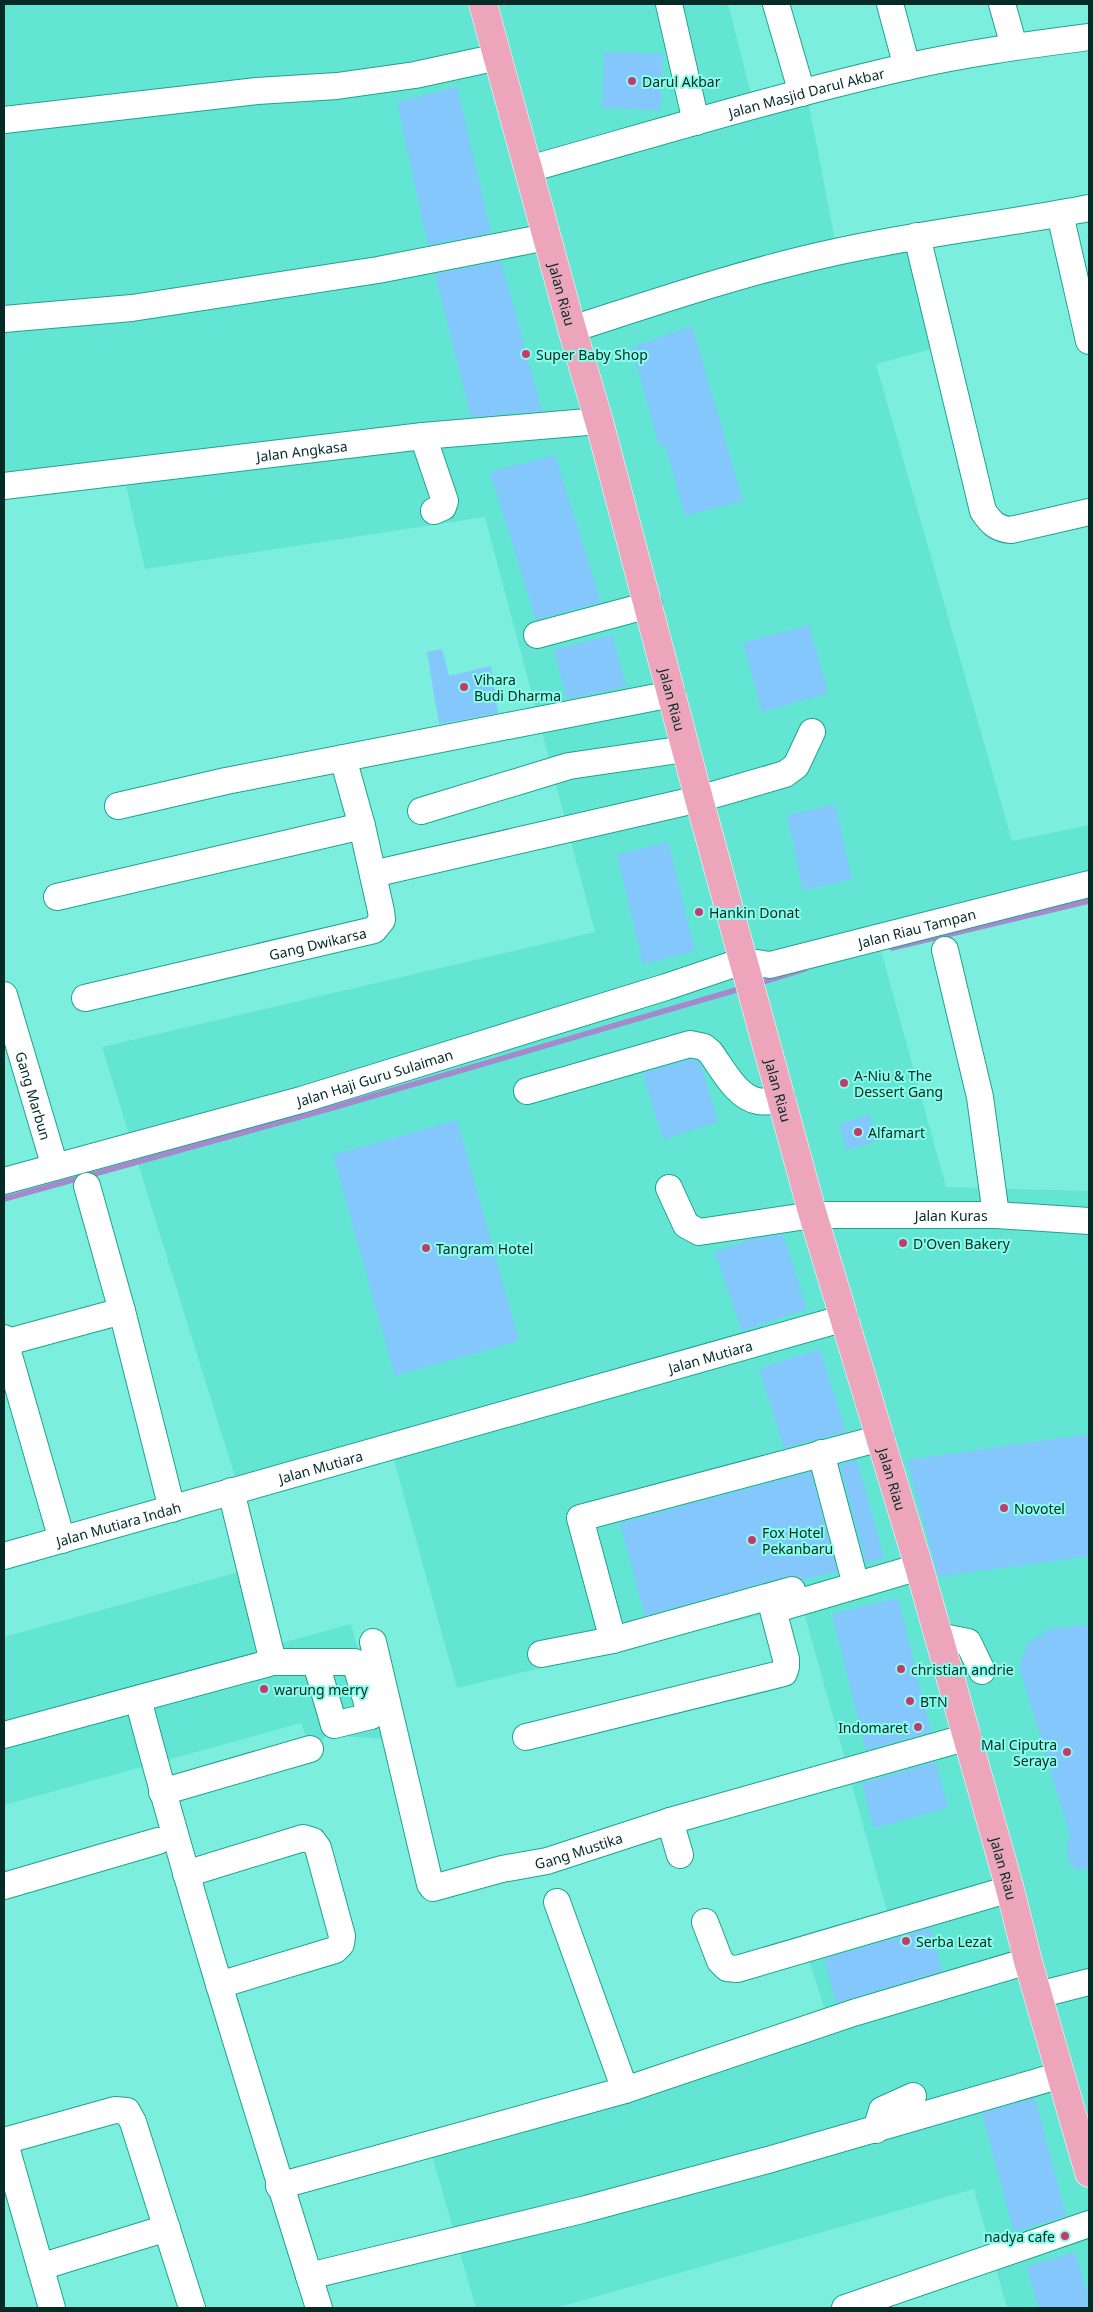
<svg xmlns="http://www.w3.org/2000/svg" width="1093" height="2312" font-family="'Noto Sans',sans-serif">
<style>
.built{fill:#63e5d3}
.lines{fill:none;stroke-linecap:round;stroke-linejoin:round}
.stream{stroke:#a589cc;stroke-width:5.5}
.building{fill:#83c7fc}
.minor-casing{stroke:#20a192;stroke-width:28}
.major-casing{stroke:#fff;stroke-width:29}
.minor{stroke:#fff;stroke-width:26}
.major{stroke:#eca5bb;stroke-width:28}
.poi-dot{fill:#c5396c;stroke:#8afcea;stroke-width:2}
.labels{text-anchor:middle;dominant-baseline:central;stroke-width:4;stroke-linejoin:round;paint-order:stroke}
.poi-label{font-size:14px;fill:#042b26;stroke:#8afcea;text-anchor:start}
.street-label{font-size:14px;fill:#042b26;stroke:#8afcea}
</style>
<rect width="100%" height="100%" fill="#7ceedd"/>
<g class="built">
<polygon points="4,4 728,4 751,94 805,85 838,256 907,241 932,349 876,364 1012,841 1089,825 1089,895 880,947 946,1187 1089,1191 1089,2308 1007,2308 974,2189 556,2308 476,2308 428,2141 827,2017 802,1938 887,1911 802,1605 457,1688 391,1449 239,1490 102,1047 595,932 485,517 145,569 126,485 4,498"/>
<polygon points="257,1567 278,1644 351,1624 383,1739 326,1735 310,1759 310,1749 301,1723 4,1805 4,1637"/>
</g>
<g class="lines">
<g class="stream">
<polyline points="892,948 1089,901"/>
<polyline points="757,984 805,969"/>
<polyline points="4,1199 332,1108 743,988"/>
</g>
</g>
<g class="building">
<polygon points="604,52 663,54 661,110 602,108"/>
<polygon points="457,87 491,233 428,245 397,102"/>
<polygon points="501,261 542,411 471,417 435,274"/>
<polygon points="692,326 743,501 685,516 665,445 659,447 632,347"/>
<polygon points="555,455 601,602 536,620 490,472"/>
<polygon points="809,625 828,693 762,712 743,643"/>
<polygon points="612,635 626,687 567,699 554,650"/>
<polygon points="442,649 449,676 491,666 498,713 439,724 427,652"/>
<polygon points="835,804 852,879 803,890 787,815"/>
<polygon points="668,842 695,951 643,964 617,855"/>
<polygon points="691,1059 697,1061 701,1066 718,1122 663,1139 643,1073"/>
<polygon points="869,1115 877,1141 846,1150 839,1124"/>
<polygon points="457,1120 519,1341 395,1376 333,1155"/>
<polygon points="783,1235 807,1309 742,1331 715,1252 752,1239"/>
<polygon points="820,1349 846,1432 784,1448 759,1369"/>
<polygon points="1089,1434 1089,1556 938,1577 907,1460"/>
<polygon points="857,1460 884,1558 866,1563 840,1465"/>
<polygon points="811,1472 837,1571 803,1580 796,1576 788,1576 645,1616 620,1523"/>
<polygon points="898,1598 931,1732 866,1750 832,1614"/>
<polygon points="1089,1625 1089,1869 1079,1870 1073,1867 1068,1859 1067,1843 1070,1835 1020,1669 1021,1660 1027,1645 1034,1638 1044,1636 1043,1630"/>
<polygon points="936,1762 948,1808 874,1828 862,1783"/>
<polygon points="930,1928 942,1971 836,2003 824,1959"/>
<polygon points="1035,2098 1066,2216 1014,2232 982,2113"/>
<polygon points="1075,2252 1089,2299 1089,2308 1039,2308 1026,2267"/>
</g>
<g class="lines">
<defs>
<g id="minor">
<polyline points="669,4 696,122"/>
<polyline points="776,4 802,93"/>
<polyline points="890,4 907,67"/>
<polyline points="1002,4 1014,46"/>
<polyline points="4,120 257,91 337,86 415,75 498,57"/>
<path id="s1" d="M 529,169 C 654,134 779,96 906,67 C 966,53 1028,45 1089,37"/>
<polyline points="1060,214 1089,341"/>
<path d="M 917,236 L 983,511 C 991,523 997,529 1011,530 L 1089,512"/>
<polyline points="4,319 132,308 378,270 547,237"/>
<path d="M 572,329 C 656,302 741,273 827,254 C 914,234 1002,225 1089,208"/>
<polyline points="423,436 445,501 443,507 434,511"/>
<path id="s2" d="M 4,486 L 423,436 L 599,421"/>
<polyline points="537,635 649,605"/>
<polyline points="118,806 226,781 672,694"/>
<polyline points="421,811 569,766 685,749"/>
<polyline points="373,874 699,799 785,774 796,766 812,732"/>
<polyline points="57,897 362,826"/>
<polyline points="945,950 980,1097 996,1215"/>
<path id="s3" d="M 4,995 L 55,1167"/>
<path id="s4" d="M 85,998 L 374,930 L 382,920 L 381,911 L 362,826 L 343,758"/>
<path d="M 527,1091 L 690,1044 L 704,1047 L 710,1052 C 722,1068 737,1098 758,1101 C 766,1103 774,1100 782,1099"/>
<path id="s5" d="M 4,1181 L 301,1100 L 666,987 L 743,961 L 770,965 L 1089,884"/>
<polyline points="87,1186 122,1311"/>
<path id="s6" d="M 669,1188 L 686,1225 L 699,1232 L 813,1215 L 996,1215 L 1089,1221"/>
<polyline points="4,1338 62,1540"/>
<polyline points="4,1343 122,1311 172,1509"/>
<polyline points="821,1453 853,1574"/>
<polyline points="231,1491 273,1662"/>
<path id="s7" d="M 4,1556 L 845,1318"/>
<polyline points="938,1636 968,1642 982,1671"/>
<polyline points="613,1640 580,1518 881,1438"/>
<path id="s8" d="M 373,1642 L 430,1884 L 433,1888 L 502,1869 L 547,1861 L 670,1821 L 968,1737"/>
<polyline points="541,1654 613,1640 792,1590"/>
<path d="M 138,1699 C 192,1904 256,2106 319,2308"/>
<polyline points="4,1735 273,1662 355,1662 371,1716 334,1725 316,1663"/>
<polyline points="526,1737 784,1673 786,1667 786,1659 773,1610 919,1567"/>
<polyline points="162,1792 310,1749"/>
<polyline points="670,1821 680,1855"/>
<polyline points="186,1874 303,1838 313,1841 318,1848 342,1936 341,1944 335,1950 219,1985"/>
<polyline points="4,1886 158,1841"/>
<polyline points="557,1902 625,2090"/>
<polyline points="705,1922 720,1961 727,1968 737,1969 1010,1889"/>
<polyline points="1038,1995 1089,1982"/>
<polyline points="876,2130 882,2110 913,2096"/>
<polyline points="4,2140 52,2308"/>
<polyline points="4,2141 115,2110 127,2111 133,2122 192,2308"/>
<polyline points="279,2186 625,2090 853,2013 1028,1961"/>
<polyline points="40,2267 167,2228"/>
<polyline points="309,2276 582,2210 768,2160 1061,2075"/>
<polyline points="845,2308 1089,2224"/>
</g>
<g id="major">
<path id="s9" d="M 483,4 L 572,329 L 599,421 L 699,799 L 813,1215 L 919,1567 L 1010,1889 L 1028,1961 L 1089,2173"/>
</g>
</defs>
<use href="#minor" class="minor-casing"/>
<use href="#major" class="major-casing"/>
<use href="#minor" class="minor"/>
<use href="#major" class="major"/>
</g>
<g class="poi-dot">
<circle cx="632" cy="81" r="5"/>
<circle cx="526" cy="354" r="5"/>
<circle cx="464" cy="687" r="5"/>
<circle cx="699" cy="912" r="5"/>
<circle cx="844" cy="1083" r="5"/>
<circle cx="858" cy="1132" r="5"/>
<circle cx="903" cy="1243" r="5"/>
<circle cx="426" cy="1248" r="5"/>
<circle cx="1004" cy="1508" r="5"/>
<circle cx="752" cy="1540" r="5"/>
<circle cx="901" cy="1669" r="5"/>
<circle cx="264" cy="1689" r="5"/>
<circle cx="910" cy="1701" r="5"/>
<circle cx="918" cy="1727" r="5"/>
<circle cx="1067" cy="1752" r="5"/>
<circle cx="906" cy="1941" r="5"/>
<circle cx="1065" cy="2236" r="5"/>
</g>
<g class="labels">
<g class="poi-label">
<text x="642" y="81">Darul Akbar</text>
<text x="536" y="354">Super Baby Shop</text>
<text x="474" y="679">Vihara<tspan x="474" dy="16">Budi Dharma</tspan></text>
<text x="709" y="912">Hankin Donat</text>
<text x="854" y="1075">A-Niu &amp; The<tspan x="854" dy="16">Dessert Gang</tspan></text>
<text x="868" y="1132">Alfamart</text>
<text x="913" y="1243">D'Oven Bakery</text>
<text x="436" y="1248">Tangram Hotel</text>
<text x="1014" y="1508">Novotel</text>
<text x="762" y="1532">Fox Hotel<tspan x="762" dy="16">Pekanbaru</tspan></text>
<text x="911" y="1669">christian andrie</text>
<text x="274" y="1689">warung merry</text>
<text x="920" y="1701">BTN</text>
<text x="908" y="1727" text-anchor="end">Indomaret</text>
<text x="1057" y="1744" text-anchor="end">Mal Ciputra<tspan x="1057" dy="16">Seraya</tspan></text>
<text x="916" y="1941">Serba Lezat</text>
<text x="1055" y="2236" text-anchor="end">nadya cafe</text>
</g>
<g class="street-label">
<text stroke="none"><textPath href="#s1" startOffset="288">Jalan Masjid Darul Akbar</textPath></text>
<text stroke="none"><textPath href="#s9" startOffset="301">Jalan Riau</textPath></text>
<text stroke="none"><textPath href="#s2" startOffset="300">Jalan Angkasa</textPath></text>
<text stroke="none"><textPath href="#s9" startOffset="721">Jalan Riau</textPath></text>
<text stroke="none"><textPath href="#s5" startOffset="950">Jalan Riau Tampan</textPath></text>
<text stroke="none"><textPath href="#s4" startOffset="239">Gang Dwikarsa</textPath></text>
<text stroke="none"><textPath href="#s5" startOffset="385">Jalan Haji Guru Sulaiman</textPath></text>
<text stroke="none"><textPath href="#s9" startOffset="1126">Jalan Riau</textPath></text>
<text stroke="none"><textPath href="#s3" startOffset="105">Gang Marbun</textPath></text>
<text stroke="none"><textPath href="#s6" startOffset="309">Jalan Kuras</textPath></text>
<text stroke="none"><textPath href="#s7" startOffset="734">Jalan Mutiara</textPath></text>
<text stroke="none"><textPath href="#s7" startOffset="329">Jalan Mutiara</textPath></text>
<text stroke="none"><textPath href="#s9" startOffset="1531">Jalan Riau</textPath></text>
<text stroke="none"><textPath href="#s7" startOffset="119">Jalan Mutiara Indah</textPath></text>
<text stroke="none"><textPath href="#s8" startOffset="404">Gang Mustika</textPath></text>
<text stroke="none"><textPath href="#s9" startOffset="1936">Jalan Riau</textPath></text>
</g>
</g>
<rect width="1093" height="2312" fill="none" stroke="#042b26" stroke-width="10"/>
</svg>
